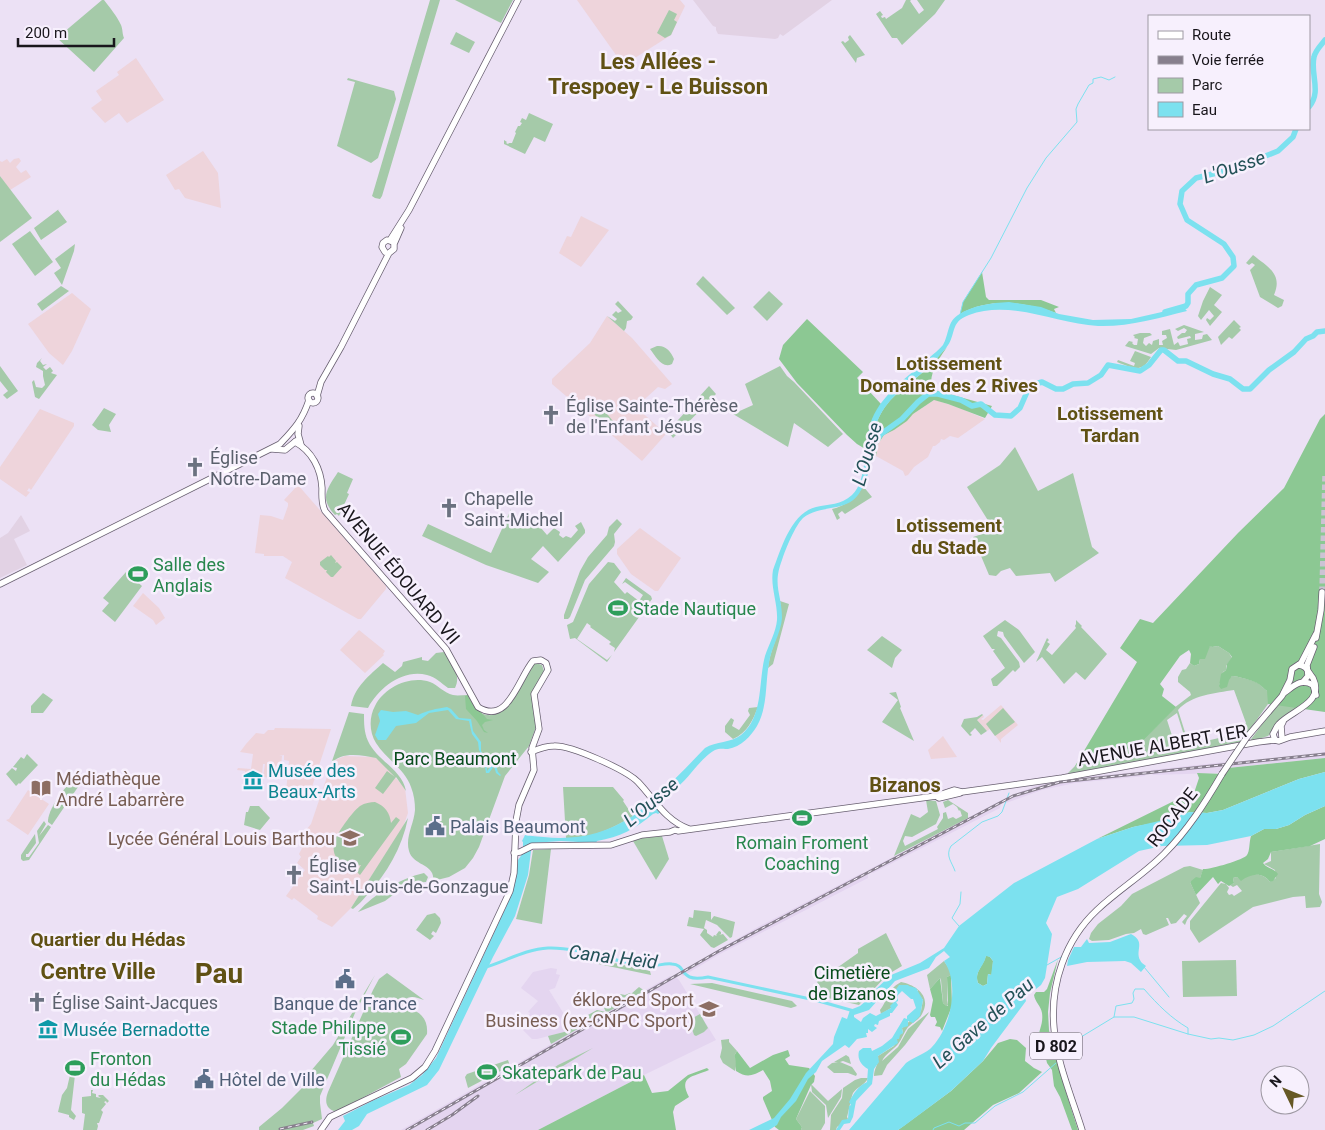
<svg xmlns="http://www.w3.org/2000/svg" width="1325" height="1130" font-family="Roboto,sans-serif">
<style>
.built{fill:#e4d5f0}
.education{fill:#eed4db}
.medical{fill:#e2d2e4}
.green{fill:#a5caa9;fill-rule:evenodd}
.forest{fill:#8cc893}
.water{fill:#7ce1ef;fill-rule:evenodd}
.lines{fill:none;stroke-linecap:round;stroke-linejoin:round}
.stream{stroke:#7ce1ef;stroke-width:1}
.canal{stroke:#7ce1ef;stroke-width:3}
.river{stroke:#7ce1ef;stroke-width:5.5}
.major-tunnel{stroke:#ccc3d4;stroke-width:5.5;stroke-dasharray:5.5 3;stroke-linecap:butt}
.major-casing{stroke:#685f70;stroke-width:7}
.major{stroke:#fff;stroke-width:5.5}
.rail-casing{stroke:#877f8d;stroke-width:3}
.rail{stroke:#f7f0fd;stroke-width:1;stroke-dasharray:4;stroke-linecap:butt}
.major-bridge-casing{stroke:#685f70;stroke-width:7;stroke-linecap:butt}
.major-bridge{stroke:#fff;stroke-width:5.5}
.labels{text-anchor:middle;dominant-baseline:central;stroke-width:5;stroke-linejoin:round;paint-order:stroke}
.shield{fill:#f7f0fd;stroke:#5c5760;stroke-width:1}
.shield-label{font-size:16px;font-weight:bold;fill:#19161c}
.worship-label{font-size:18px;fill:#5b616d;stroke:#f7f0fd;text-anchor:start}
.leisure-label{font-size:18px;fill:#27864d;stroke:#f7f0fd;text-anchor:start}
.street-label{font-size:18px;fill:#19161c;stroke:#f7f0fd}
.park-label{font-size:18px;fill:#074c1c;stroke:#f7f0fd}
.culture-label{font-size:18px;fill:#0d838f;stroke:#f7f0fd;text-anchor:start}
.education-label{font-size:18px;fill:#785e54;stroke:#f7f0fd;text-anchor:end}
.service-label{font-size:18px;fill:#4e5e75;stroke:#f7f0fd;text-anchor:start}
.water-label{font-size:19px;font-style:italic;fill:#235157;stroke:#f7f0fd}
.neighbourhood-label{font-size:19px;font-weight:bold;fill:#605114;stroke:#f7f0fd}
.quarter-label{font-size:20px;font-weight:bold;fill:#605114;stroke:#f7f0fd}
.district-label{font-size:22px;font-weight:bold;fill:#605114;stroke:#f7f0fd}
.town-label{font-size:28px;font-weight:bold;fill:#605114;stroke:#f7f0fd}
</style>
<rect width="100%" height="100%" fill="#ece1f5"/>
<g class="built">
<polygon points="1325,752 1325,758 1228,768 1232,763 1310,755"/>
<polygon points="1225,762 1218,773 1153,775 1151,773 1151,770"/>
<polygon points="1147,771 1145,776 1075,783 1042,790 1006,803 1006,798 1035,786 1047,783 1085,777"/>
<polygon points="1002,800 1000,808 873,873 868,870"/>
<polygon points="862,873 868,875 868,878 720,954 683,976 680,972 756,928"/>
<polygon points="551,968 557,969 556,974 560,975 555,988 549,990 572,1027 568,1031 537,1039 532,1039 523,1030 532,1019 529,1015 530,1013 528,1012 538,1001 521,988 533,972"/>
<polygon points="670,976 675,976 679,980 716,1040 644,1075 538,1130 401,1130"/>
</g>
<g class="education">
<polygon points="577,0 680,0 685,6 671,35 627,63 621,62"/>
<polygon points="136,58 164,100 127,123 119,113 105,123 91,108 102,100 96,91 119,75 117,72"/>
<polygon points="203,151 218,173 221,208 185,198 179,189 175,190 166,175"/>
<polygon points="19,158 21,161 16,167 21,173 26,170 31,177 10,190 0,176 0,161 2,162 7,159 10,163 14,159"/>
<polygon points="581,216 609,230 581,267 559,253 567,236 571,237"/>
<polygon points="72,293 91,309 72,351 63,365 49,353 28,324"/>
<polygon points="607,316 632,338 672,384 665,389 658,387 636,407 666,434 642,461 552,384 552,379 590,343"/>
<polygon points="934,400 936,400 962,409 985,419 958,438 950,436 944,440 941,439 940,442 935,446 933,446 928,457 914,467 908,475 905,476 903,471 876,456 878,444 884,435 894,430 907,421 913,414"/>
<polygon points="40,409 74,423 74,426 31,490 29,488 27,491 30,492 26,497 0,479 0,467"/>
<polygon points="298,485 386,586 386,589 361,619 358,619 285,578 292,562 283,556 264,556 264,554 255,553 260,515 271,516 283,520 288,506 288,503 284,500"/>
<polygon points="640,528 681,558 658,591 655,591 631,574 617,554 617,549"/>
<polygon points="143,593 159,608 165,618 156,625 153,620 133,606"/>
<polygon points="359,630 385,651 383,654 384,655 365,673 340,650"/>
<polygon points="1001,705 1018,725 1001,739 1001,743 990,729 987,731 977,720 983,715 984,717 981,719 983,720"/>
<polygon points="275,728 331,729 310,793 308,794 286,792 289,761 284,760 284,755 279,756 282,756 281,766 285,767 283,779 263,777 265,764 263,764 262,775 245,773 245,771 237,770 238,768 251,769 253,754 240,752 246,744 256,733 264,734 268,730 274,730"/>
<polygon points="943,736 957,757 931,759 928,750"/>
<polygon points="345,756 373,757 378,759 405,788 408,813 403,827 351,908 332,927 317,919 318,916 294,898 292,900 286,896 305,870 297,863 301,857 299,854 302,848 300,847 306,830 311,824 331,765 335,760"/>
<polygon points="28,790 49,804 28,835 6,820 9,819"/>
</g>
<g class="medical">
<polygon points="693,0 832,0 783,36 780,34 778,38 775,39 718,34 716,30 716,27 713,26"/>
<polygon points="21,515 30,531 14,539 27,565 0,578 0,538 8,533"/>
</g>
<g class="green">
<path d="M 102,0 L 104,0 C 110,8 117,16 121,25 C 123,30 122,33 124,38 L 94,72 L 57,38 Z"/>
<polygon points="430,0 440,0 382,196 380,199 375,198 372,196 373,193"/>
<polygon points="455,0 513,0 501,23"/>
<polygon points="906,0 911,0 910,1 919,14 924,10 917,0 945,0 935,14 902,45 897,38 892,38 876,14 880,11 883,15 881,16 882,18 885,17 886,19 902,8"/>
<polygon points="669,10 677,14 674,20 677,22 671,35 665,38 657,33"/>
<polygon points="456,32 475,42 469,53 450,44"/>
<polygon points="850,35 865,55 857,58 856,63 841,42 843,41 845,43 849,40 848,37"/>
<polygon points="348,78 394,91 396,99 378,158 371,163 337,146 355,82 347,80"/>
<polygon points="529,113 553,124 545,142 534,137 525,154 504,144 504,140 507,142 506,143 508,144 509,143 512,143 516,133 515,132 518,126 520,126 522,123 520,122 522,118 526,120"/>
<polygon points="0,176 32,218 0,242"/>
<polygon points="59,209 58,210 67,222 41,240 34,228"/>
<polygon points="30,231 53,262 35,276 12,244"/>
<polygon points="75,244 74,251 62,285 54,273 61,268 55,259"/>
<path d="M 1253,255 C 1268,267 1283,274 1274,295 L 1284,300 L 1282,306 L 1278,308 L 1260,297 L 1250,270 L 1255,265 L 1252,263 L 1249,265 L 1246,263 Z"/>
<polygon points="703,276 735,308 727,315 696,284"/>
<polygon points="61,286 69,291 42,311 37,304"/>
<polygon points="1210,287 1222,295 1214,305 1222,312 1210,326 1206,320 1207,318 1210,320 1214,316 1209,310 1201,320 1198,316 1203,301"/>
<polygon points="769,291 783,304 767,321 753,307"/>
<polygon points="618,301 633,317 631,320 627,321 626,328 624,331 607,316 615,321 617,319 612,315 616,311 618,313 622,311 615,304"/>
<polygon points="1234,320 1241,327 1239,328 1241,330 1232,339 1229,337 1221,345 1218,337"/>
<polygon points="1184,325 1204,332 1195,334 1195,340 1202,339 1203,335 1207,334 1212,340 1176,350 1159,348 1151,354 1125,346 1129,341 1133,342 1132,343 1134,345 1137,345 1138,339 1134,338 1135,337 1133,335 1140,333 1150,333 1152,335 1144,338 1143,343 1146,346 1149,343 1152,345 1153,341 1159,339 1159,345 1163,345 1162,341 1167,338 1166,335 1162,335 1162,331 1170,329 1174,345 1178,342 1180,346 1188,344 1187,339 1191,338 1190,336 1178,339 1177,337 1182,333 1185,333 1187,330 1184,328 1178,331 1175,329"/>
<path d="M 657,346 C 665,345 671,351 674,359 L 672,364 C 662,369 656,357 650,349 Z"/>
<path d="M 1135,351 L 1151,357 C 1141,374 1133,368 1117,362 L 1118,360 L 1134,366 L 1135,363 L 1130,361 Z"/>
<polygon points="42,358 40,361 43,365 47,364 43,367 46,370 50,367 53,371 51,373 57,375 39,399 35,397 32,382 34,380 36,387 42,388 45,385 43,376 43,371 36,367 37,363"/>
<polygon points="0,366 18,391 7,399 3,395 8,391 0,381"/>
<polygon points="780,366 787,376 794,382 843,434 828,447 794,423 788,447 733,414 753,405 745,384"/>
<polygon points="709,386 716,394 673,438 668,431"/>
<polygon points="599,404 617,426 609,432 591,410"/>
<polygon points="104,408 116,414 109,425 111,432 98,430 92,425"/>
<polygon points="1015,447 1038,491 1073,473 1092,547 1099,553 1055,582 1050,573 1016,576 1010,568 1001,571 996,576 989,575 973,537 994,530 967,487 1000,465"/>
<path d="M 338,472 L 353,479 L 347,493 L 349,494 L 339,516 L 337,514 L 335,515 C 319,498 327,489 338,472 Z"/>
<path d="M 863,486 L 872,497 L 845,514 L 842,511 L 838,514 L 840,518 L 837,520 L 832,509 C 845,506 857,498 863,486 Z"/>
<polygon points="511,509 510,517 515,523 518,522 521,526 527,521 530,524 543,513 550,520 541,528 547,535 554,528 560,532 559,535 563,538 566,536 571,538 578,530 575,526 581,522 585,530 585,533 558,562 543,546 531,559 549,572 538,583 486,565 422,536 428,524 491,553"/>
<polygon points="617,519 622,524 614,534 615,542 614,546 585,580 570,617 568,619 564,619 564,615 580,571 588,557 607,535 609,527"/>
<polygon points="331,555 336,561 335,563 337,562 342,567 333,577 331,577 326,572 327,570 325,570 320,565 320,562 328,556 329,557"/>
<polygon points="608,562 614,563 621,572 614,582 624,593 625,594 627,592 639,601 643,595 625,582 622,584 626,578 651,596 652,599 614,652 615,648 609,644 611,642 590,627 591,626 587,623 577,639 607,660 612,655 607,662 575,638 570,639 567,625 573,622 589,584"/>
<polygon points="126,572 142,586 115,622 102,611 109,603 103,598"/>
<path d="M 780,601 L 789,604 L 773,664 L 768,668 C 771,643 785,628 780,601 Z"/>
<polygon points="1005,620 1019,630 1035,652 1024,663 1004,636 1003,632 998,631 997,636 1001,638 1019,662 1020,667 1015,672 1013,670 997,686 993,686 991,679 1005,668 993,651 995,649 992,649 983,636"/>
<polygon points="1076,620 1082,626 1081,627 1107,654 1085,680 1076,672 1064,684 1042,657 1036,662 1047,638 1049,640 1047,642 1050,644 1046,650 1052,655 1076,628 1075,626 1076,624"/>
<polygon points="882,636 902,650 895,658 892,668 867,650"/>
<path d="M 1210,645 L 1212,647 L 1218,646 L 1229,653 L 1232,658 L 1226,666 L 1226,670 L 1223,672 L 1219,686 L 1232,676 C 1237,676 1255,681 1258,683 C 1261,685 1264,689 1268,692 L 1268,704 L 1241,742 L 1069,775 L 1068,773 L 1075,766 L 1113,762 L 1121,751 L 1137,747 L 1174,708 L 1191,695 L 1190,692 L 1178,682 L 1178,677 L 1182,670 L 1186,669 L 1190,663 L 1194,666 L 1199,664 L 1200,659 L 1206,654 ZM 1234,690 L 1246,723 L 1236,734 L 1189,745 L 1178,710 C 1191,695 1216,693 1234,690 ZM 1177,713 L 1187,745 L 1176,748 L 1167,720 Z"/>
<path d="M 444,652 C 451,662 462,675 455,688 L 448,688 C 441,683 436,677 427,675 C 402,669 379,688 368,708 L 351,706 C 354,687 370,675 383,663 L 395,672 L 402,666 L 403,662 L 422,657 L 422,660 L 428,661 L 436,653 Z"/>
<path d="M 536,663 L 542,665 L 544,671 L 532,695 L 536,727 L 529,746 L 505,776 L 479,847 L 473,858 L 465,868 L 449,877 L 433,881 C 436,864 413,866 409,851 C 405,837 414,824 415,810 C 415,802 414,795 411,787 C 405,769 386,759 376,743 C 369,732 369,717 375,706 C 384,688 409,675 430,682 C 438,685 444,693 453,695 C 457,696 463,695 468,695 C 472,704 477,713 487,715 C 509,718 523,680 534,664 Z"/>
<polygon points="1294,689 1313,692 1268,736 1249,742 1268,716"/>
<polygon points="896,692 901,707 900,708 914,741 882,722 898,700 889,693"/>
<polygon points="43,693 53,700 43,713 31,713 31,706"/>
<path d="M 758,707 C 753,720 747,733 733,739 L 725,732 L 725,726 L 731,718 L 734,720 L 732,726 L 739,730 L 750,715 L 748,711 L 749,708 Z"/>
<polygon points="1003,708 1015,722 995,736 986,724"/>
<path d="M 349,712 L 364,714 C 364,723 364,732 368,741 C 377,761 402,769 406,791 L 396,777 L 383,794 L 375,788 L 387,771 L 395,777 L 376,758 C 362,755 340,751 331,764 Z"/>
<polygon points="982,714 983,715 977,720 987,731 981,735 975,728 970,733 972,735 970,736 961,726 964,719 977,717"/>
<polygon points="27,754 38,765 20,784 19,783 16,786 6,774 12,768 16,771 17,768 13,767 21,757 24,759"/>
<path d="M 76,779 L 79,780 L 78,787 L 52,825 L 48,822 C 47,811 65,784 76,779 Z"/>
<path d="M 563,787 L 613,787 L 624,800 L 623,801 L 633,816 C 613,828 590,840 566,838 Z"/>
<polygon points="926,800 936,801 940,815 936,824 912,837 905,836 903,841 905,846 938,829 937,827 943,818 943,813 946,812 948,819 953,817 956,819 962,816 960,810 959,811 957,807 953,804 945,808 943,802 948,800 968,813 968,818 894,856 911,814 920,818 928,812"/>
<path d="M 375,802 C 385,806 390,813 391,823 L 396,817 L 400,820 L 360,875 L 357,872 L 361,865 C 347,869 331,861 334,844 C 335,835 353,811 360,806 C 365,803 370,802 375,802 Z"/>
<polygon points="250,806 259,806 270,818 260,830 244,825 246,812 248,812"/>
<path d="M 408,818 C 402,848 387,873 367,895 C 363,900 358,905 353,909 L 351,908 Z"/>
<polygon points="44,821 46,824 39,836 48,825 51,827 29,860 23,861 21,859 21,855 35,834 36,843 28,854 26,854 26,857 29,857 39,843 37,831"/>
<polygon points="662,836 669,859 656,880 633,841 642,838"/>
<path d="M 1320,844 L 1319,894 L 1322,902 L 1320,907 L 1306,908 L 1305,896 L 1293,897 L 1253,907 L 1199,943 L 1190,929 L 1190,921 L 1221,883 L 1226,884 L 1229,888 L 1227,892 L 1229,895 L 1232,894 L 1234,896 L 1242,891 L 1237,885 L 1233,887 L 1230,885 L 1234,883 L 1233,878 L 1237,877 L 1241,880 C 1251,873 1262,872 1270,882 L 1276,878 L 1275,870 L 1264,864 L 1271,861 L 1271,852 Z"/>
<polygon points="551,849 542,924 516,919 529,875 533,850"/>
<polygon points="1190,866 1203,870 1200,878 1190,882 1200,903 1187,920 1185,925 1182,922 1187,916 1184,914 1176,923 1171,924 1168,918 1166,918 1169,925 1146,935 1143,934 1141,929 1134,933 1126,934 1109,940 1092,941 1089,939 1091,933 1098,924 1121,906 1132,894 1184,867"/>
<path d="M 424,873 L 428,877 L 426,882 L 412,883 L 406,885 L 385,901 L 358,912 C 375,893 399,879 424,873 Z"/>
<polygon points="694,910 711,912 711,920 714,916 735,922 732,937 730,938 717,925 706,920 704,928 707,930 707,933 713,937 714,935 717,936 716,935 719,931 721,932 721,934 719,935 723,934 728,940 714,948 711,947 700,935 704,929 687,926 689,917 693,918"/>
<polygon points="435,913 440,918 441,923 436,933 433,931 431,934 434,936 430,940 416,930 427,915"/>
<polygon points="886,933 902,966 887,975 859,1005 828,998 817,982 858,953 858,949"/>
<polygon points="588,957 650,971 651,975 584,961 585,960 587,960"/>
<polygon points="1236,960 1237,996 1183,997 1182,961"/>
<polygon points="944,961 952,973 951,975 947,977 947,1000 948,1005 946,1007 943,1003 941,980 940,978 930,989 927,975"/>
<path d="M 387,973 L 424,1000 C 417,998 410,994 404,1001 L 407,1003 L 411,1002 L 413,1010 C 423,1014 428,1022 427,1034 L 406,1064 L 399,1069 L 401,1077 L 340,1110 L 334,1111 C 325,1108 325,1100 328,1092 L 373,990 L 379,979 Z"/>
<polygon points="375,975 355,1013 320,1096 320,1103 322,1119 313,1123 314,1126 303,1130 259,1130 259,1127 282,1108 304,1086 306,1082 304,1079 333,1045"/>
<path d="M 901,982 C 916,985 932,996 922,1014 C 919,1020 913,1022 908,1027 C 904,1032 902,1039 898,1044 C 893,1050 885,1054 882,1061 L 898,1047 L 908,1029 L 929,1012 L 928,1014 L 905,1045 L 887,1065 L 882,1075 L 874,1076 C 874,1068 879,1065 878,1056 L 894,1046 L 897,1039 L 899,1039 L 899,1034 L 903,1033 L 902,1028 L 921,1011 L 923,1000 L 917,992 L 918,990 L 896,991 L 892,995 L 893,998 L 891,999 L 894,1002 L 891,1008 L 881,1014 L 880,1010 C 889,999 885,991 901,982 Z"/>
<polygon points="712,983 792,1001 797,1006 791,1008 690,984"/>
<polygon points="639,987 645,991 551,1044 548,1036 568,1031 567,1029 571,1027 566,1017 579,1020 597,1010 606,1012 604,1008 609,1005 611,995 619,996 620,994 625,995 630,993 631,994"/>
<polygon points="700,1014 708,1028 704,1032 696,1036 694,1035 689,1020"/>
<polygon points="729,1039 729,1042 737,1051 734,1056 737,1061 735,1071 723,1063 720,1057 722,1048 721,1040"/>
<polygon points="593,1048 515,1095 558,1065"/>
<polygon points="846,1055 849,1057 851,1064 843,1061 840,1062 852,1067 857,1074 856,1076 848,1073 834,1073 827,1067 832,1063 838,1062 834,1062"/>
<polygon points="508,1060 510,1066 468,1088 465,1077 467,1074"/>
<polygon points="70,1075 75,1075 71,1110 76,1116 74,1120 69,1117 69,1115 58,1112 62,1095 67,1088"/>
<path d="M 861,1078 L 868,1078 C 865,1085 857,1087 853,1093 C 851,1097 849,1110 847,1117 L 848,1119 L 837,1127 L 836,1130 L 830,1130 L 831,1115 L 842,1098 L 843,1088 L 855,1080 Z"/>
<polygon points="811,1084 828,1101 842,1089 841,1097 828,1118 826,1105 812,1092"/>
<polygon points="91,1090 93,1090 92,1093 96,1094 96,1097 101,1098 98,1096 99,1095 103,1095 109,1101 107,1103 106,1101 104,1102 106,1104 101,1110 103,1112 99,1123 97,1123 98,1126 97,1130 83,1130 85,1114 82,1113 82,1097 91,1096"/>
<polygon points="810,1091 825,1106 825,1123 821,1130 801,1130 802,1127 796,1119"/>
</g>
<g class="forest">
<path d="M 982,272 L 986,297 L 989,300 L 1041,300 L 1059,307 L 1054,309 L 1056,313 C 1025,302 990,297 960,314 L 963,302 Z"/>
<polygon points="807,319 863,372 857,378 881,404 872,420 867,450 857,444 847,435 797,383 779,359 783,345"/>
<path d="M 947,347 C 937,362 930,371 931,389 L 992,406 L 985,418 L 948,404 L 934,400 L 913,414 L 907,421 L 894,430 L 884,435 L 878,444 L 876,456 L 872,457 C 873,448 872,437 874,430 C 883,400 901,391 923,372 C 932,365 939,355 947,347 Z"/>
<path d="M 1325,414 L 1325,712 L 1268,704 L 1267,691 C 1264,689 1261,685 1257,683 C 1254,681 1237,676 1232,676 L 1229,680 L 1227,687 L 1221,689 L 1219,686 L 1221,674 L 1226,670 L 1227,664 L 1232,657 L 1229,653 L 1218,646 L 1212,647 L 1210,646 L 1205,659 L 1200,659 L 1199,664 L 1194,666 L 1190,663 L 1191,654 L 1189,650 L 1180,656 L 1160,684 L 1164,689 L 1162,696 L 1176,707 L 1137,747 L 1121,751 L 1113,762 L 1075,766 L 1137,662 L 1120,648 L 1140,619 L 1153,623 L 1238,533 L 1284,488 L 1320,419 Z"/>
<path d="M 468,695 C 473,706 480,711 487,719 L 493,720 L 485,722 L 482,725 L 484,730 L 488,733 L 484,732 L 477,721 L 466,709 L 465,696 Z"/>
<polygon points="1325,758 1325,772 1299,779 1223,810 1207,813 1190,812 1159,822 1133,827 1097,839 1178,799 1186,788 1191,791 1195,790 1199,778 1197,773 1225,774 1228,768"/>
<path d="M 1325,806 L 1325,839 L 1310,846 L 1271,852 L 1268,859 L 1263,863 C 1267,869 1274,868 1278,874 L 1273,881 L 1270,882 C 1263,872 1251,873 1241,881 L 1237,877 L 1233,878 L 1234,883 L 1229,886 L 1221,881 L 1218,884 L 1213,877 L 1196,895 L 1190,882 L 1196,877 L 1200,878 L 1203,869 C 1208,870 1244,860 1247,855 C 1250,851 1249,842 1251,836 L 1264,829 L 1276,829 L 1289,825 L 1305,815 Z"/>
<path d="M 986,955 L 990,957 L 993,961 L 992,975 L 988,974 L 987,984 L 983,986 L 978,983 C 974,971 984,966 986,955 Z"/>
<path d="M 1058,959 L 1050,993 L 1048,1012 L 1049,1030 L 1052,1044 L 1059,1063 L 1064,1086 L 1078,1130 L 1072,1130 L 1060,1097 L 1054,1086 L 1052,1070 L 1047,1063 L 1044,1050 L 1040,1048 C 1035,1032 1044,1028 1042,1013 C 1041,1006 1035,1002 1034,995 L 1036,992 L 1044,992 L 1047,989 Z"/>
<polygon points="951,975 952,1006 942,1031 940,1027 935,1026 937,1022 935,1017 931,1017 930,1015 933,1000 930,989 940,978 943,1003 946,1006 948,1006 947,977"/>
<polygon points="1010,1039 1017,1040 1026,1048 1025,1061 1034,1068 1042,1072 1019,1093 993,1105 964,1130 898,1130 951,1091 983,1061 998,1043"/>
<path d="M 788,1050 L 790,1056 L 785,1059 L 789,1065 L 809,1068 L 815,1076 L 814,1082 L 811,1085 L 796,1119 L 802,1127 L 801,1130 L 779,1130 L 775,1127 L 763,1099 L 763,1097 L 772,1091 L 770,1081 L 763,1070 C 752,1076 747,1078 736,1071 C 735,1065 737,1061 734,1056 L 737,1051 L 750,1068 L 773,1055 Z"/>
<path d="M 707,1068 L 709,1070 C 693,1077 678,1076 689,1097 L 675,1106 L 673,1112 L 676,1130 L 538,1130 L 644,1075 L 652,1093 L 668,1091 L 688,1075 Z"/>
</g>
<g class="water">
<path d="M 1009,302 L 1041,307 L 1059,314 L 1093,320 L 1131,319 L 1175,309 L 1182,305 L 1187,311 C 1158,318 1129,327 1098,326 C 1057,324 1010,299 969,315 C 949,322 957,335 946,348 C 939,356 931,366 922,373 C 901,390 882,402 874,431 C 873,435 874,439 874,443 C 873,459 868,479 860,492 C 848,513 820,504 803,518 C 795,526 786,548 782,560 C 772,586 782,594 782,618 C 781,633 771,648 769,663 C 765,685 768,706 757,726 C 751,736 741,747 728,749 C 725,749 719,748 715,750 C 708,753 696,767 691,773 C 684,782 670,794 661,803 L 663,810 L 658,814 L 656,813 L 653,814 C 635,829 620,837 597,841 L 596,843 L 561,841 L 532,843 L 528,875 L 515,916 L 493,957 L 439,1070 L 427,1085 L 367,1114 L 359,1126 L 352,1130 L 338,1130 L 345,1121 L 343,1116 L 372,1101 L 409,1085 L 422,1075 L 436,1058 L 506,907 L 516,876 L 518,860 L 523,853 L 523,842 L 522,841 L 525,835 C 568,841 596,839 633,816 L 634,813 L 637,813 C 662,793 683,771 705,748 C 716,741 731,743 741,735 C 764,716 758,682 765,656 C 769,644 776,632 777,620 C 778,603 770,587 773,570 C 781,549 791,513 816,507 C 829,504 841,505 852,495 C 868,481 864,438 872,419 C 883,393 908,377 929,358 C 933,354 939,350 943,345 C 949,335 947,322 958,315 C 973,305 991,303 1009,302 Z"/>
<path d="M 447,707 L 451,709 L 459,718 L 471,719 L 473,731 L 481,742 L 481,751 L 486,760 L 487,771 L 495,762 L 498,772 L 501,775 L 500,776 L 496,773 L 494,766 L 489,773 L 486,773 L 484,759 L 479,750 L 478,742 L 472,734 L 469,721 L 456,719 L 448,710 L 429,713 L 416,723 L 396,726 L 386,740 L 378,740 L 375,735 L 380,721 L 378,714 L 381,710 L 393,712 L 406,711 L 418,715 C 429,710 435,709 447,707 Z"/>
<path d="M 1325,772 L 1325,806 L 1305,815 L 1289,825 L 1276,829 L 1264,829 L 1251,836 L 1207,845 L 1162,846 L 1139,851 L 1078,889 L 1057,897 L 1046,923 L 1052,934 L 1045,978 L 1041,985 L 1036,989 L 1030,990 L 1030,992 L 1025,998 L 1026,1001 L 991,1048 L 983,1061 L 951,1091 L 904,1126 L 898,1130 L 849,1130 L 906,1063 C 913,1058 928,1052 932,1047 C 951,1027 960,984 944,961 L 950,957 L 944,951 L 936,957 L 929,968 L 895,981 L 869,1010 L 854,1015 L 854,1017 L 861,1022 L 863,1018 L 870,1013 L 876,1016 L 891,1008 L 890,1006 L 894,1002 L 891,998 L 893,998 L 892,995 L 899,985 L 908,985 L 909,986 L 916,988 L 923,1000 L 920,1016 L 913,1023 L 908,1021 L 908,1026 L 902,1028 L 903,1033 L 900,1035 L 899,1039 L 897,1039 L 898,1043 L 878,1056 L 879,1062 L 874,1069 L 872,1084 L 856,1101 L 853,1117 L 850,1123 L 844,1124 L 840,1130 L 836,1130 L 842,1120 L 848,1119 L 849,1106 L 851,1105 L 849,1102 C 854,1093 858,1086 867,1082 L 868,1069 C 861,1065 857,1059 859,1051 L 863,1048 L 871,1048 L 872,1051 L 882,1046 L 892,1038 L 904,1018 L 907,1019 L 907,1016 L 916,1008 L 913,999 L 911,999 L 902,991 L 898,995 L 898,1001 L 896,1002 L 898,1005 L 892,1013 L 890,1013 L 890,1016 L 879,1021 L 878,1025 L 875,1024 L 874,1026 L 877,1028 L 872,1032 L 868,1029 L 868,1033 L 866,1033 L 867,1037 L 857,1039 L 849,1048 L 845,1045 L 822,1061 L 816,1072 L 808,1079 L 796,1101 L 781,1117 L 777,1125 L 769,1130 L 749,1130 L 774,1118 L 790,1099 L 806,1073 L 833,1044 L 834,1037 L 842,1017 L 847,1019 L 850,1010 L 860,1006 L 875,993 L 876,989 L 891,975 L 920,963 L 944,948 L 959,926 L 1014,883 L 1097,839 L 1133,827 L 1159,821 L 1190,812 L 1207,813 L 1223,810 L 1299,779 ZM 986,956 L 990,957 L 993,961 L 991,975 L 988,974 L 987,984 L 983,986 L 978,983 C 974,971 984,967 986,956 Z"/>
<path d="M 1131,934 C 1146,942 1135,950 1140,960 C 1141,963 1144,964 1146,966 L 1141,972 L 1131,963 L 1125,961 L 1087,962 L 1067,966 L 1068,960 L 1074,947 L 1081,947 L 1087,939 L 1089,943 L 1110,942 Z"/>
</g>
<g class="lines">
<g class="stream">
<polyline points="960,315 963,302 991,258 1027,188 1046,158 1077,122 1076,109 1078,104 1089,85 1093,83 1093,79 1101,77 1109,80 1115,77"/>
<path d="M 955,871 C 952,862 945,856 951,846 L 982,822 L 998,816 L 1002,812 L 1009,793"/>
<polyline points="959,926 952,918 960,904 961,892"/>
<polyline points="1047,965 1063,956"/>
<polyline points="1144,967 1169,997"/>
<path d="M 1114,1017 L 1116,1006 L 1132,1003 L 1134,999 L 1133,993 L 1135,989 L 1144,989 C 1158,1005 1171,1018 1188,1028 L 1188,1034"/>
<polyline points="1064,1057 1073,1050 1081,1037 1114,1017 1134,1017 1188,1034 1211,1039 1219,1038 1233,1040 1254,1035 1273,1026 1325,991"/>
<polyline points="933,1130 934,1128 949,1122 959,1126 965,1123 975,1123 995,1106 1023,1092 1056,1063"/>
</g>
<path class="canal" d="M 486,967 C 506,961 526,949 548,948 C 582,947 615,963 649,966 C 657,966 665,963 672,964 C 688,965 677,983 708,977 L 815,1000 L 854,1011"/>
<g class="river">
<path d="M 1309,107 C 1322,92 1310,74 1314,57 C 1315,51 1321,45 1325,40"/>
<polyline points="1165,312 1186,306 1188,303 1188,294 1196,285 1222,278 1234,266 1233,257 1224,244 1187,220 1180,204 1182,191 1196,178 1233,169 1278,151 1293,137 1296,129"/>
<polyline points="870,450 881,434 902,419 918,402 928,394 938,394 961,400 972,406 981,404 995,415 1011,416 1020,408 1027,392 1035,384 1042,382 1056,389 1063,389 1073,384 1088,383 1101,375 1108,365 1140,371 1149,365 1161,350 1164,350 1178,361 1186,361 1213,374 1230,379 1243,389 1250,389 1269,370 1294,352 1306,339 1313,336 1317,332 1325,331"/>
</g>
<polyline class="major-tunnel" points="1322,592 1325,476"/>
<defs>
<g id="major">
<polyline points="390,240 409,210 518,0"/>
<polyline points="385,252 382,247 383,243 387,240 393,242"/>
<circle cx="313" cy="398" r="5"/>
<polyline points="317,396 321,382 341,347 389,253 394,249 394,244 401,228"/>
<polyline points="299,426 298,434 301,445"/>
<path d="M 295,442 C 312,451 321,469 322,488 C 322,496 321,503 325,511 L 446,649 L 478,707 C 508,726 518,679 533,661 L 541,660 L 546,663 L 548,670 L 534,694 L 539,729 L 532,748 L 534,770 L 519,805 L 516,821 L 514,873 L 510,891 L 435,1051 L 425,1067 L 412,1078 L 330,1117 L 321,1130"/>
<polyline points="272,449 285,450 296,441"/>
<path d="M 0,584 L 280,444 C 294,429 302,421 309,400"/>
<polyline points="1316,638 1321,610 1322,592"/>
<polyline points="1303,682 1308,676 1307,665 1314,647"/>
<path d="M 1284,693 C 1294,686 1300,678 1313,685 L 1316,695"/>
<polyline points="1247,737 1282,696 1290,680 1292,669 1301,663 1316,634"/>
<polyline points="1282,738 1281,726 1283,722"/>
<path d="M 1275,740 L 1273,734 C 1275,731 1276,727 1279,724 C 1292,710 1325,703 1313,678 C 1308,672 1307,666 1299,665"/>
<path d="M 531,752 C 538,749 546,746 554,746 C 571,745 626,770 638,782 C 655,800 665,820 689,829"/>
<polyline points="936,796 939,798 960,793"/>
<polyline points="514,853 520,852 532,846 611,845 642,835 670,832 675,830 678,831 936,796 954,790 962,792 1062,778 1258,742 1275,740 1279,741 1290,737 1325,731"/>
<path d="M 1082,1130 C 1072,1098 1056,1060 1054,1028 C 1050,984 1065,940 1097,910 C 1118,890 1143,875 1164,854 C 1188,830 1205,803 1222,774"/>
</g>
</defs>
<use href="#major" class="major-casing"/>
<use href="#major" class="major"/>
<defs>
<g id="rail">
<polyline points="280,1129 312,1122"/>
<polyline points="407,1130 719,951 1013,796 1060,782 1325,754"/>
<polyline points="427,1130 452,1115 478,1096"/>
</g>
</defs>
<use href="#rail" class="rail-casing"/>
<use href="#rail" class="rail"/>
<defs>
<polyline id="major-bridge" points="1222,774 1247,737"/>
</defs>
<use href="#major-bridge" class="major-bridge-casing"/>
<use href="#major-bridge" class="major-bridge"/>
</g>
<defs>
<symbol id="church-bare" viewBox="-9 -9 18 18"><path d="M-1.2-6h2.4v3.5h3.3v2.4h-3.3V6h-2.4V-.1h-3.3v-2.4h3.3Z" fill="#6b7280" stroke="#f7f0fd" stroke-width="2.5" paint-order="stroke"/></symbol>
<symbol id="stadium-bare" viewBox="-9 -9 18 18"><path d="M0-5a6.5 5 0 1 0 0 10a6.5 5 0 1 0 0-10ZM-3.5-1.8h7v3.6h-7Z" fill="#2e9e5b" stroke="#f7f0fd" stroke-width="2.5" paint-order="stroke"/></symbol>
<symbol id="museum-bare" viewBox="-9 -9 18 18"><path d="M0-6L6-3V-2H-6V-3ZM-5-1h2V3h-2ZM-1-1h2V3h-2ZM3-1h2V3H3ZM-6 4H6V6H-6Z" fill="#0f9aa8" stroke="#f7f0fd" stroke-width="2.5" paint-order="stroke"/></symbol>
<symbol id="library-bare" viewBox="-9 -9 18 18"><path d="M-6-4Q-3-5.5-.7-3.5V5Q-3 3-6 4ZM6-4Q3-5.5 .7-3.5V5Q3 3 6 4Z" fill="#8d6e63" stroke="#f7f0fd" stroke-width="2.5" paint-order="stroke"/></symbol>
<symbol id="civic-bare" viewBox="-9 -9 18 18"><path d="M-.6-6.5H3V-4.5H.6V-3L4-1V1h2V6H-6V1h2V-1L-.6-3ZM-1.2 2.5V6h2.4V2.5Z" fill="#5c6f8a" stroke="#f7f0fd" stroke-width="2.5" paint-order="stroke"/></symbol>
<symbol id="school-bare" viewBox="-9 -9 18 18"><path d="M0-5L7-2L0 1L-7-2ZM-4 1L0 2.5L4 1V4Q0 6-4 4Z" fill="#8d6e63" stroke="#f7f0fd" stroke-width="2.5" paint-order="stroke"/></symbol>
<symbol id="university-bare" viewBox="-9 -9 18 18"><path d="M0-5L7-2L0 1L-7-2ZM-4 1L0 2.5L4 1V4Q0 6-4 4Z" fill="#8d6e63" stroke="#f7f0fd" stroke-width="2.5" paint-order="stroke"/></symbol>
</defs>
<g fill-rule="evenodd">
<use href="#church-bare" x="537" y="401" width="28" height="28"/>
<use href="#church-bare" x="181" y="453" width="28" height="28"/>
<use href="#church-bare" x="435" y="494" width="28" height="28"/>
<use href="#stadium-bare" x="124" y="560" width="28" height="28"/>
<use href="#stadium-bare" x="604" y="594" width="28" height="28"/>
<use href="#museum-bare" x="239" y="766" width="28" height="28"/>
<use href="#library-bare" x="27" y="774" width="28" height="28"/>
<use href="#stadium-bare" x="788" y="804" width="28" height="28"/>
<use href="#civic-bare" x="421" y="812" width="28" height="28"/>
<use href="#school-bare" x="336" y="824" width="28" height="28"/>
<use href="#church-bare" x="280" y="861" width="28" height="28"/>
<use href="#civic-bare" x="331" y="965" width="28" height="28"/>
<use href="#church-bare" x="23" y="988" width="28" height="28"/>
<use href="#university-bare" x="695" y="995" width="28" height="28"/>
<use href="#museum-bare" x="34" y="1015" width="28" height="28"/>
<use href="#stadium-bare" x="387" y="1023" width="28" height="28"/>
<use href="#stadium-bare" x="61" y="1054" width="28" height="28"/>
<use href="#stadium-bare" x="473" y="1058" width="28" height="28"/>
<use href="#civic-bare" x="190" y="1065" width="28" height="28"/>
</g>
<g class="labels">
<rect class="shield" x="1030" y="1032.5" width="52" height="27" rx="4"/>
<g class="shield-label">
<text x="1056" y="1046">D 802</text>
</g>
<g class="worship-label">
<text x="566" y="405">Église Sainte-Thérèse<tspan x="566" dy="21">de l'Enfant Jésus</tspan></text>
<text x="210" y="457">Église<tspan x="210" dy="21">Notre-Dame</tspan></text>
<text x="464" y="498">Chapelle<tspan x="464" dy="21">Saint-Michel</tspan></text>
<text x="309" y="865">Église<tspan x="309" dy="21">Saint-Louis-de-Gonzague</tspan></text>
<text x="52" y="1002">Église Saint-Jacques</text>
</g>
<g class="leisure-label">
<text x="153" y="564">Salle des<tspan x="153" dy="21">Anglais</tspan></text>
<text x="633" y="608">Stade Nautique</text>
<text x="802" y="842" text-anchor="middle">Romain Froment<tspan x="802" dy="21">Coaching</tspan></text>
<text x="386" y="1027" text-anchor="end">Stade Philippe<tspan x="386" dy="21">Tissié</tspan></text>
<text x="90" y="1058">Fronton<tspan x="90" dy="21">du Hédas</tspan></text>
<text x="502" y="1072">Skatepark de Pau</text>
</g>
<g class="street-label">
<text transform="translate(399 573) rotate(50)">AVENUE ÉDOUARD VII</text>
<text transform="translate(1162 745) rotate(-10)">AVENUE ALBERT 1ER</text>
<text transform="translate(1172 817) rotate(-52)">ROCADE</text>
</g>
<g class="park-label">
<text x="455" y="758">Parc Beaumont</text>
<text x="852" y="972">Cimetière<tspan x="852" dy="21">de Bizanos</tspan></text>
</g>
<g class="culture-label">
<text x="268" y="770">Musée des<tspan x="268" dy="21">Beaux-Arts</tspan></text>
<text x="63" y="1029">Musée Bernadotte</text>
</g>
<g class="education-label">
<text x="56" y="778" text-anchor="start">Médiathèque<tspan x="56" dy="21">André Labarrère</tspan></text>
<text x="335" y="838">Lycée Général Louis Barthou</text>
<text x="694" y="999">éklore-ed Sport<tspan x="694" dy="21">Business (ex-CNPC Sport)</tspan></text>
</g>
<g class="service-label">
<text x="450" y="826">Palais Beaumont</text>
<text x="345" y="1003" text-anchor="middle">Banque de France</text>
<text x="219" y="1079">Hôtel de Ville</text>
</g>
<g class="water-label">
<text transform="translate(1234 167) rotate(-19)">L'Ousse</text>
<text transform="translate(867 454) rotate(-74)">L'Ousse</text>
<text transform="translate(651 802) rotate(-40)">L'Ousse</text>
<text transform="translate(613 957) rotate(7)">Canal Heïd</text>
<text transform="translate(983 1023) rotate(-41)">Le Gave de Pau</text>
</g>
<g class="neighbourhood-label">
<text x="949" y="363">Lotissement<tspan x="949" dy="22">Domaine des 2 Rives</tspan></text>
<text x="1110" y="413">Lotissement<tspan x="1110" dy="22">Tardan</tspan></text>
<text x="949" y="525">Lotissement<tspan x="949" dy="22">du Stade</tspan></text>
<text x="108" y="939">Quartier du Hédas</text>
</g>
<g class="quarter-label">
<text x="905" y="785">Bizanos</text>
</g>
<g class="district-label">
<text x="658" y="61">Les Allées -<tspan x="658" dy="25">Trespoey - Le Buisson</tspan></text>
<text x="98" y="971">Centre Ville</text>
</g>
<g class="town-label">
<text x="219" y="973">Pau</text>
</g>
</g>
<rect x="1148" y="15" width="162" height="115" fill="#f7f0fd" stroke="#9e99a3"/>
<rect x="1158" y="31" width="25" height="8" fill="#ffffff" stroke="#9e99a3"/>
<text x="1192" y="40" font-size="15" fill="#19161c">Route</text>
<rect x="1158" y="56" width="25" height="8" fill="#877f8d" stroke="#9e99a3"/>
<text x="1192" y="65" font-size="15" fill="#19161c">Voie ferrée</text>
<rect x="1158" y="78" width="25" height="15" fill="#a5caa9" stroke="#9e99a3"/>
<text x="1192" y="90" font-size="15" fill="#19161c">Parc</text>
<rect x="1158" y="102" width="25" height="15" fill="#7ce1ef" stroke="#9e99a3"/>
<text x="1192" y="115" font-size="15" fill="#19161c">Eau</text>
<g transform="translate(1285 1090) rotate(313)"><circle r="24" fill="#f7f0fd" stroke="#9e99a3"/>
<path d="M0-4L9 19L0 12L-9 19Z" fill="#665825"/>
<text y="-8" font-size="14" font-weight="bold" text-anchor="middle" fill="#19161c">N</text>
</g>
<path d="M18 38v8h96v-8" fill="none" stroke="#19161c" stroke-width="2.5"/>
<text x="25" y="38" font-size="15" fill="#19161c" stroke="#f7f0fd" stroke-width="4" paint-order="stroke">200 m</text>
</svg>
